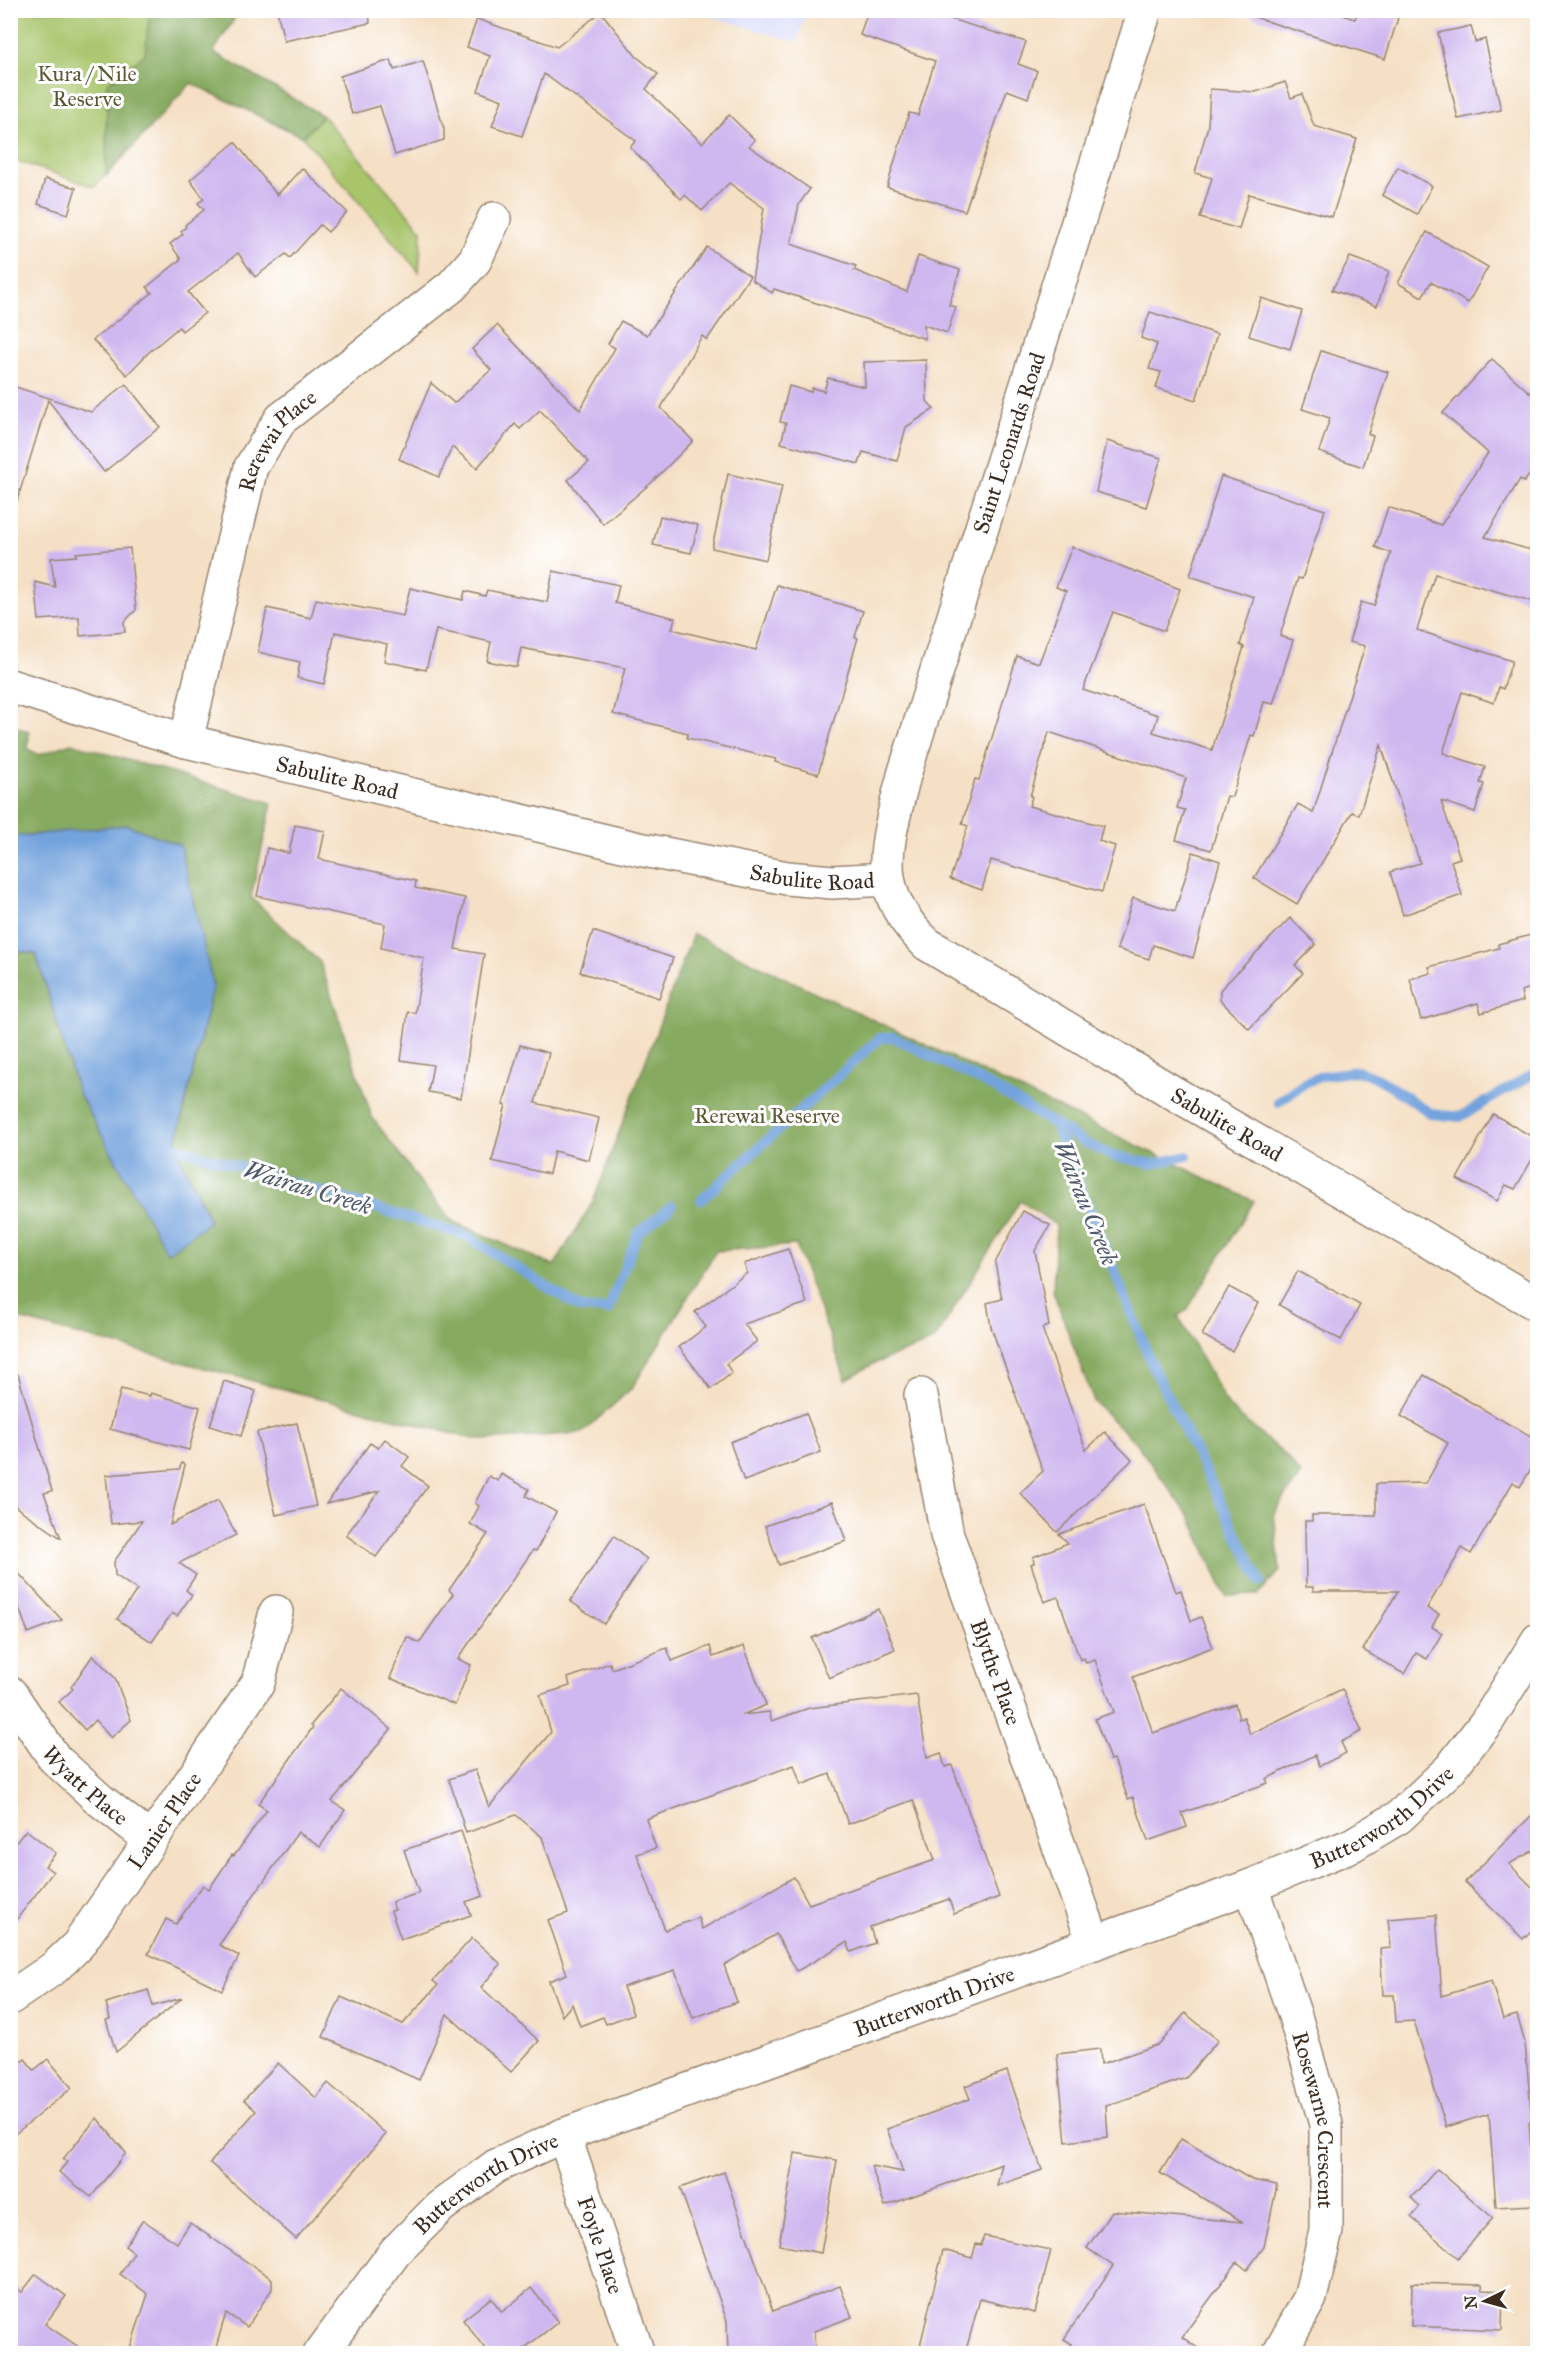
<svg xmlns="http://www.w3.org/2000/svg" width="1548" height="2364" font-family="'IM FELL Great Primer',serif">
<style>
.built{fill:#d5d8f9}
.green{fill:#a8c56c;stroke:#727845;stroke-width:1.5}
.forest{fill:#86aa60;stroke:#606a3f;stroke-width:1.5}
.water{fill:#73a3dd;stroke:#57667e;stroke-width:1.5}
.lines{fill:none;stroke-linecap:round;stroke-linejoin:round}
.stream{stroke:#73a3dd;stroke-width:10}
.building{fill:#cfb7ef;fill-rule:evenodd}
.street-casing{stroke:#988572;stroke-width:36}
.secondary-casing{stroke:#988572;stroke-width:36}
.street{stroke:#fff;stroke-width:33}
.secondary{stroke:#fff;stroke-width:33}
.labels{text-anchor:middle;dominant-baseline:central;stroke-width:6;stroke-linejoin:round;paint-order:stroke}
.park-label{font-size:22px;fill:#5c5835;stroke:#fff}
.street-label{font-size:22px;fill:#3b2a1e;stroke:#fff}
.water-label{font-size:24px;font-style:italic;fill:#515a6a;stroke:#fff}
</style>
<rect width="100%" height="100%" fill="#fff"/>
<filter id="ink" filterUnits="userSpaceOnUse"><feTurbulence type="fractalNoise" baseFrequency=".0167" numOctaves="2"/><feDisplacementMap in="SourceGraphic" scale="12" xChannelSelector="R" yChannelSelector="G"/><feConvolveMatrix kernelMatrix="1 2 1 2 8 2 1 2 1" color-interpolation-filters="sRGB"/></filter>
<filter id="wash" filterUnits="userSpaceOnUse"><feTurbulence type="fractalNoise" baseFrequency=".008" numOctaves="4" result="noise"/><feDisplacementMap in="SourceGraphic" scale="24" xChannelSelector="R" yChannelSelector="G"/><feGaussianBlur stdDeviation="1.35" result="paint"/><feColorMatrix in="noise" values="0 0 0 0 0 0 0 0 0 0 0 0 0 0 0 0 0 1.4 0 .05"/><feComposite in="paint" operator="in"/></filter>
<g filter="url(#wash)">
<rect width="100%" height="100%" fill="#f5e0c5"/>
<polygon class="built" points="693,11 807,10 807,11 797,42"/>
<polygon class="green" points="11,11 239,11 213,52 323,116 422,230 419,272 303,137 191,83 94,187 11,159"/>
<g class="forest">
<polygon points="150,10 239,11 213,52 323,116 303,137 191,83 106,176 107,84 145,54"/>
<polygon points="11,725 29,732 28,749 39,755 71,743 272,803 251,897 320,962 372,1117 420,1182 452,1221 554,1266 593,1202 693,934 1254,1201 1187,1310 1178,1316 1228,1406 1285,1455 1301,1474 1274,1513 1280,1571 1258,1595 1226,1596 1190,1517 1136,1443 1094,1402 1053,1291 1056,1225 1020,1201 934,1341 873,1364 846,1380 796,1245 716,1251 632,1388 582,1433 483,1440 469,1438 11,1317 10,950 36,954 78,1092 210,1220 175,1147 213,986 11,837"/>
</g>
<polygon class="water" points="127,825 180,845 213,985 175,1147 210,1221 167,1253 78,1092 36,954 11,950 11,837"/>
<g class="lines">
<g class="stream">
<polyline points="1278,1102 1305,1083 1321,1076 1357,1071 1379,1079 1432,1114 1460,1117 1538,1071"/>
<polyline points="1054,1123 1153,1367 1260,1581"/>
<polyline points="175,1147 467,1236 580,1308 608,1310 638,1233 672,1206"/>
<polyline points="701,1200 880,1038 893,1037 991,1086 1085,1143 1113,1156 1153,1164 1187,1156"/>
</g>
</g>
<g id="blocks">
<g class="building">
<polygon points="277,10 369,10 370,23 284,41"/>
<polygon points="868,10 921,10 1026,42 1018,64 1037,71 1028,98 1007,90 965,211 887,187 909,113 918,115 935,61 860,35"/>
<polygon points="1252,10 1327,10 1355,19 1358,10 1373,10 1398,18 1385,59 1251,16"/>
<polygon points="601,12 636,56 658,74 646,89 702,143 729,115 755,140 749,146 810,189 799,204 791,244 856,266 854,270 907,292 918,256 960,270 949,305 956,307 947,333 924,325 925,339 774,289 772,293 752,280 764,208 729,183 702,211 685,195 681,199 630,147 636,141 544,74 522,136 492,126 502,100 478,91 490,56 467,47 477,19 557,47"/>
<polygon points="1471,26 1475,42 1485,39 1501,110 1458,119 1438,33"/>
<polygon points="391,60 394,70 423,61 444,129 444,140 395,155 380,106 352,114 340,76"/>
<polygon points="1285,82 1291,98 1302,94 1314,126 1357,139 1332,217 1249,194 1239,229 1200,218 1212,178 1195,173 1208,126 1210,89 1256,92"/>
<polygon points="235,142 277,195 302,168 347,212 328,232 320,225 290,258 286,254 255,277 238,253 188,292 205,313 182,331 179,327 148,353 127,375 93,340 152,293 147,287 181,259 170,244 183,234 181,231 186,227 185,225 204,210 198,203 204,199 190,180"/>
<polygon points="1398,167 1432,186 1417,214 1382,195"/>
<polygon points="45,179 76,188 68,214 38,204"/>
<polygon points="1427,232 1488,267 1468,303 1431,282 1422,297 1398,283"/>
<polygon points="707,247 750,276 707,340 702,336 661,408 693,441 651,483 603,524 568,480 589,462 540,410 520,429 515,424 477,468 452,447 439,477 399,459 431,383 454,403 491,370 472,349 497,325 580,410 615,348 608,344 621,321 647,335"/>
<polygon points="1350,257 1389,271 1377,306 1332,290"/>
<polygon points="1261,298 1302,311 1290,349 1249,336"/>
<polygon points="1150,312 1217,334 1196,400 1156,388 1161,372 1149,369 1157,344 1141,338"/>
<polygon points="1321,351 1388,372 1368,434 1373,436 1363,467 1319,452 1330,418 1302,409"/>
<polygon points="1492,359 1538,400 1538,464 1524,482 1520,479 1485,537 1538,552 1538,603 1435,574 1417,630 1512,661 1503,689 1499,687 1494,703 1462,692 1443,753 1485,767 1480,783 1484,784 1475,812 1441,801 1460,858 1451,861 1462,895 1403,915 1390,872 1420,863 1381,745 1359,815 1352,812 1297,904 1254,878 1298,804 1313,813 1365,646 1349,642 1361,602 1374,606 1391,553 1375,547 1388,507 1441,525 1488,453 1443,413"/>
<polygon points="926,360 927,401 934,409 906,427 897,461 863,452 859,464 781,443 786,423 780,422 789,386 811,392 812,388 824,391 828,378 865,387 864,362"/>
<polygon points="126,384 160,427 104,472 48,400 17,501 10,500 10,385 91,412"/>
<polygon points="1107,441 1161,458 1146,507 1096,492"/>
<polygon points="728,474 782,486 766,560 712,548"/>
<polygon points="1221,476 1325,510 1302,579 1298,578 1280,636 1293,640 1273,704 1264,702 1254,736 1251,735 1232,797 1227,796 1211,850 1176,840 1185,810 1177,808 1186,778 1049,732 1030,796 1032,797 1029,806 1103,826 1099,841 1115,846 1102,892 991,860 982,890 950,879 968,826 962,824 975,779 979,780 1017,656 1039,663 1066,591 1056,587 1072,547 1180,589 1164,631 1113,612 1083,690 1158,715 1153,732 1212,750 1244,647 1240,645 1254,597 1190,576"/>
<polygon points="660,516 698,525 691,553 653,545"/>
<polygon points="130,548 136,610 124,622 125,632 80,636 79,617 39,620 35,582 55,587 51,558 77,556 76,553"/>
<polygon points="553,571 619,585 615,603 675,618 672,629 756,650 777,585 863,611 855,637 858,638 818,774 775,762 776,759 687,738 688,733 613,714 625,668 521,648 517,667 487,661 491,642 436,630 426,670 384,661 387,644 335,632 324,684 297,678 300,662 258,652 267,608 311,618 316,599 403,616 410,588 463,600 465,591 485,596 487,590 547,602"/>
<polygon points="295,825 325,831 319,859 416,881 415,888 465,898 455,949 484,954 461,1098 428,1092 433,1065 401,1060 408,1012 415,1013 424,958 381,948 385,924 257,896 267,848 289,853"/>
<polygon points="1193,852 1220,861 1193,958 1153,945 1149,959 1117,949 1133,898 1175,911"/>
<polygon points="1290,918 1316,944 1295,965 1303,973 1249,1029 1220,1000 1220,990"/>
<polygon points="593,931 673,958 659,998 580,972"/>
<polygon points="1538,933 1538,986 1521,991 1523,1001 1481,1013 1478,1003 1421,1020 1410,979 1431,973 1429,967 1499,948 1498,944"/>
<polygon points="520,1045 549,1053 535,1103 599,1118 589,1160 554,1151 549,1174 492,1161 506,1105 503,1105"/>
<polygon points="1493,1114 1538,1140 1538,1149 1515,1189 1506,1185 1497,1201 1457,1179"/>
<polygon points="1023,1211 1050,1225 1035,1251 1049,1326 1042,1328 1086,1450 1105,1432 1132,1460 1057,1532 1020,1493 1043,1471 991,1327 987,1303 1002,1299 995,1263"/>
<polygon points="788,1249 807,1303 744,1324 757,1341 726,1364 732,1373 711,1389 679,1347 706,1327 695,1312 747,1273 744,1264"/>
<polygon points="1298,1271 1360,1305 1341,1340 1279,1305"/>
<polygon points="1229,1287 1258,1303 1232,1351 1202,1335"/>
<polygon points="18,1374 52,1491 44,1493 61,1538 16,1507 10,1489 10,1375"/>
<polygon points="1424,1375 1538,1441 1538,1457 1520,1487 1513,1482 1471,1554 1462,1548 1427,1608 1439,1614 1432,1627 1442,1633 1427,1659 1416,1653 1404,1674 1363,1650 1398,1591 1313,1591 1313,1587 1306,1587 1305,1521 1312,1521 1312,1515 1376,1515 1376,1484 1426,1483 1448,1443 1401,1416"/>
<polygon points="224,1381 256,1391 241,1436 210,1426"/>
<polygon points="121,1389 150,1396 150,1393 200,1407 189,1450 110,1429"/>
<polygon points="806,1413 821,1452 744,1481 730,1442"/>
<polygon points="297,1423 316,1506 276,1515 257,1432"/>
<polygon points="385,1439 409,1457 402,1466 428,1486 376,1557 346,1535 379,1491 326,1504 370,1443 378,1448"/>
<polygon points="182,1463 185,1465 170,1525 218,1500 236,1535 179,1563 196,1575 186,1590 192,1595 177,1616 172,1613 152,1642 117,1619 137,1590 115,1575 114,1562 142,1521 111,1524 106,1475 179,1469"/>
<polygon points="501,1474 529,1489 526,1496 556,1512 536,1551 533,1550 458,1659 471,1665 455,1705 390,1678 407,1637 419,1643 453,1594 449,1590 488,1534 470,1524 479,1506 475,1503 489,1476 498,1481"/>
<polygon points="832,1502 846,1541 779,1565 765,1526"/>
<polygon points="1144,1504 1176,1592 1181,1590 1191,1621 1201,1617 1213,1647 1133,1677 1153,1733 1235,1704 1239,1719 1244,1717 1250,1734 1342,1689 1362,1731 1341,1742 1346,1753 1320,1766 1315,1755 1266,1779 1268,1783 1182,1813 1187,1827 1148,1841 1133,1797 1128,1799 1114,1759 1110,1760 1095,1719 1114,1712 1095,1660 1086,1663 1084,1658 1080,1660 1058,1597 1044,1602 1031,1564 1034,1563 1033,1557 1068,1543 1059,1534"/>
<polygon points="614,1536 647,1559 604,1624 570,1601"/>
<polygon points="10,1564 62,1620 28,1633 10,1582"/>
<polygon points="878,1609 895,1649 829,1678 812,1638"/>
<path d="M 710,1646 L 713,1657 L 744,1646 L 766,1705 L 742,1715 L 769,1712 L 772,1721 L 809,1708 L 917,1695 L 927,1758 L 941,1753 L 945,1767 L 952,1765 L 999,1897 L 954,1914 L 949,1899 L 870,1927 L 875,1943 L 851,1952 L 847,1942 L 797,1971 L 776,1934 L 724,1965 L 737,2002 L 693,2018 L 675,1970 L 623,1987 L 633,2014 L 606,2024 L 603,2017 L 580,2026 L 572,2004 L 562,2016 L 549,1981 L 567,1974 L 548,1920 L 568,1913 L 542,1837 L 516,1815 L 466,1833 L 449,1779 L 475,1770 L 489,1807 L 551,1732 L 540,1695 L 570,1686 L 568,1678 L 610,1663 L 612,1669 L 667,1648 L 672,1661 ZM 794,1765 L 801,1785 L 830,1774 L 848,1824 L 913,1800 L 935,1860 L 809,1904 L 794,1877 L 702,1929 L 698,1918 L 665,1930 L 637,1854 L 656,1848 L 646,1819 Z"/>
<polygon points="93,1655 115,1678 131,1720 111,1738 95,1720 85,1730 59,1702 73,1689 71,1687"/>
<polygon points="341,1688 391,1729 332,1801 345,1810 320,1847 298,1832 219,1945 239,1956 222,1990 148,1954 166,1919 176,1924 203,1885 209,1889 232,1855 234,1856 267,1810 258,1804 313,1727 311,1725"/>
<polygon points="1538,1809 1538,1848 1509,1864 1538,1893 1538,1924 1523,1939 1465,1882"/>
<polygon points="26,1830 56,1853 45,1866 53,1872 10,1928 10,1850"/>
<polygon points="461,1831 483,1896 466,1902 471,1915 401,1939 391,1911 395,1910 392,1902 419,1893 404,1850"/>
<polygon points="1436,1915 1442,1996 1491,1981 1503,2019 1517,2015 1525,2043 1532,2122 1529,2122 1534,2205 1496,2207 1489,2114 1446,2127 1414,2021 1396,2022 1394,1995 1383,1995 1380,1949 1391,1948 1388,1919"/>
<polygon points="472,1938 501,1964 481,1987 539,2041 511,2072 447,2014 419,2080 323,2037 341,1997 403,2024 438,1985 433,1981"/>
<polygon points="148,1990 153,2006 182,1998 116,2052 106,2020 110,2019 106,2003"/>
<polygon points="1185,2013 1218,2040 1186,2078 1106,2106 1108,2137 1066,2142 1057,2054 1100,2049 1101,2064 1160,2044"/>
<polygon points="25,2059 34,2070 48,2059 72,2088 10,2138 10,2071"/>
<polygon points="278,2063 316,2098 328,2083 386,2134 296,2239 210,2163 256,2111 244,2100"/>
<polygon points="1007,2071 1042,2170 997,2186 1002,2164 885,2206 871,2166 903,2172 887,2129 970,2099 965,2086"/>
<polygon points="97,2118 126,2153 91,2197 59,2172 67,2162 63,2159"/>
<polygon points="1181,2139 1252,2180 1277,2185 1264,2247 1247,2270 1237,2262 1182,2337 1206,2354 1065,2354 1072,2344 1064,2339 1113,2266 1087,2248 1112,2211 1243,2222 1160,2173"/>
<polygon points="795,2153 837,2160 821,2253 779,2245"/>
<polygon points="1437,2169 1493,2218 1458,2258 1411,2217 1420,2206 1411,2198"/>
<polygon points="724,2172 773,2311 840,2286 852,2317 814,2331 815,2354 728,2354 727,2321 680,2188"/>
<polygon points="143,2220 177,2243 190,2223 272,2279 272,2289 247,2327 226,2313 214,2354 128,2354 148,2294 120,2274 134,2253 125,2246"/>
<polygon points="984,2236 1051,2250 1035,2313 980,2299 965,2354 918,2354 943,2250 972,2258 976,2244 981,2245"/>
<polygon points="36,2274 66,2296 45,2324 89,2354 10,2354 10,2283 22,2292"/>
<polygon points="1412,2283 1482,2285 1483,2290 1503,2291 1502,2330 1411,2326"/>
<polygon points="531,2288 558,2322 517,2354 489,2354 463,2320 491,2298 502,2312"/>
</g>
</g>
</g>
<g filter="url(#ink)">
<use href="#blocks" fill-opacity="0" stroke="#988572" stroke-width="1.5"/>
<g class="lines">
<defs>
<g id="street">
<path id="s1" d="M 10,686 L 186,741 L 639,849 L 787,878 L 832,882 L 888,879"/>
<path id="s2" d="M 186,741 L 251,467 L 281,419 L 452,286 L 475,260 L 494,219"/>
<path id="s3" d="M 921,1395 L 947,1535 L 1094,1943"/>
<path id="s4" d="M 10,1693 L 55,1759 L 100,1800 L 151,1840"/>
<path id="s5" d="M 1251,1886 L 1295,2016 L 1326,2124 L 1326,2231 L 1310,2298 L 1279,2354"/>
<path id="s6" d="M 10,1998 L 54,1968 L 78,1945 L 151,1840 L 258,1683 L 276,1612"/>
<path id="s7" d="M 564,2135 L 638,2354"/>
</g>
<g id="secondary">
<path id="s8" d="M 1145,10 L 904,775 C 887,845 868,888 927,944 L 1172,1092 L 1538,1305"/>
<path id="s9" d="M 320,2354 L 395,2252 L 440,2207 L 496,2166 L 564,2135 L 1251,1886 L 1352,1845 L 1399,1817 L 1450,1769 L 1488,1720 L 1538,1640"/>
</g>
</defs>
<use href="#street" class="street-casing"/>
<use href="#secondary" class="secondary-casing"/>
<use href="#street" class="street"/>
<use href="#secondary" class="secondary"/>
</g>
</g>
<g class="labels">
<g class="park-label">
<text x="87" y="73">Kura / Nile<tspan x="87" dy="25">Reserve</tspan></text>
<text x="767" y="1115">Rerewai Reserve</text>
</g>
<g class="street-label">
<text transform="translate(1009 443) rotate(-72)">Saint Leonards Road</text>
<text stroke="none"><textPath href="#s2" startOffset="318">Rerewai Place</textPath></text>
<text stroke="none"><textPath href="#s1" startOffset="340">Sabulite Road</textPath></text>
<text stroke="none"><textPath href="#s1" startOffset="826">Sabulite Road</textPath></text>
<text stroke="none"><textPath href="#s8" startOffset="1335">Sabulite Road</textPath></text>
<text stroke="none"><textPath href="#s3" startOffset="288">Blythe Place</textPath></text>
<text stroke="none"><textPath href="#s4" startOffset="120">Wyatt Place</textPath></text>
<text stroke="none"><textPath href="#s9" startOffset="1214">Butterworth Drive</textPath></text>
<text stroke="none"><textPath href="#s6" startOffset="238">Lanier Place</textPath></text>
<text stroke="none"><textPath href="#s9" startOffset="728">Butterworth Drive</textPath></text>
<text stroke="none"><textPath href="#s5" startOffset="244">Rosewarne Crescent</textPath></text>
<text stroke="none"><textPath href="#s9" startOffset="242">Butterworth Drive</textPath></text>
<text stroke="none"><textPath href="#s7" startOffset="116">Foyle Place</textPath></text>
</g>
<g class="water-label">
<text transform="translate(308 1188) rotate(17)">Wairau Creek</text>
<text transform="translate(1086 1203) rotate(68)">Wairau Creek</text>
</g>
</g>
<rect width="1548" height="2364" fill="none" stroke="#fff" stroke-width="36"/>
<g transform="translate(1485 2301) rotate(265)" stroke="#ffffff" stroke-width="4.5" paint-order="stroke">
<path d="M0-4.5L10 22L0 15L-10 22Z" fill="#3b2a1e"/>
<text y="-9" font-size="16" font-weight="bold" text-anchor="middle" fill="#3b2a1e">N</text>
</g>
</svg>
